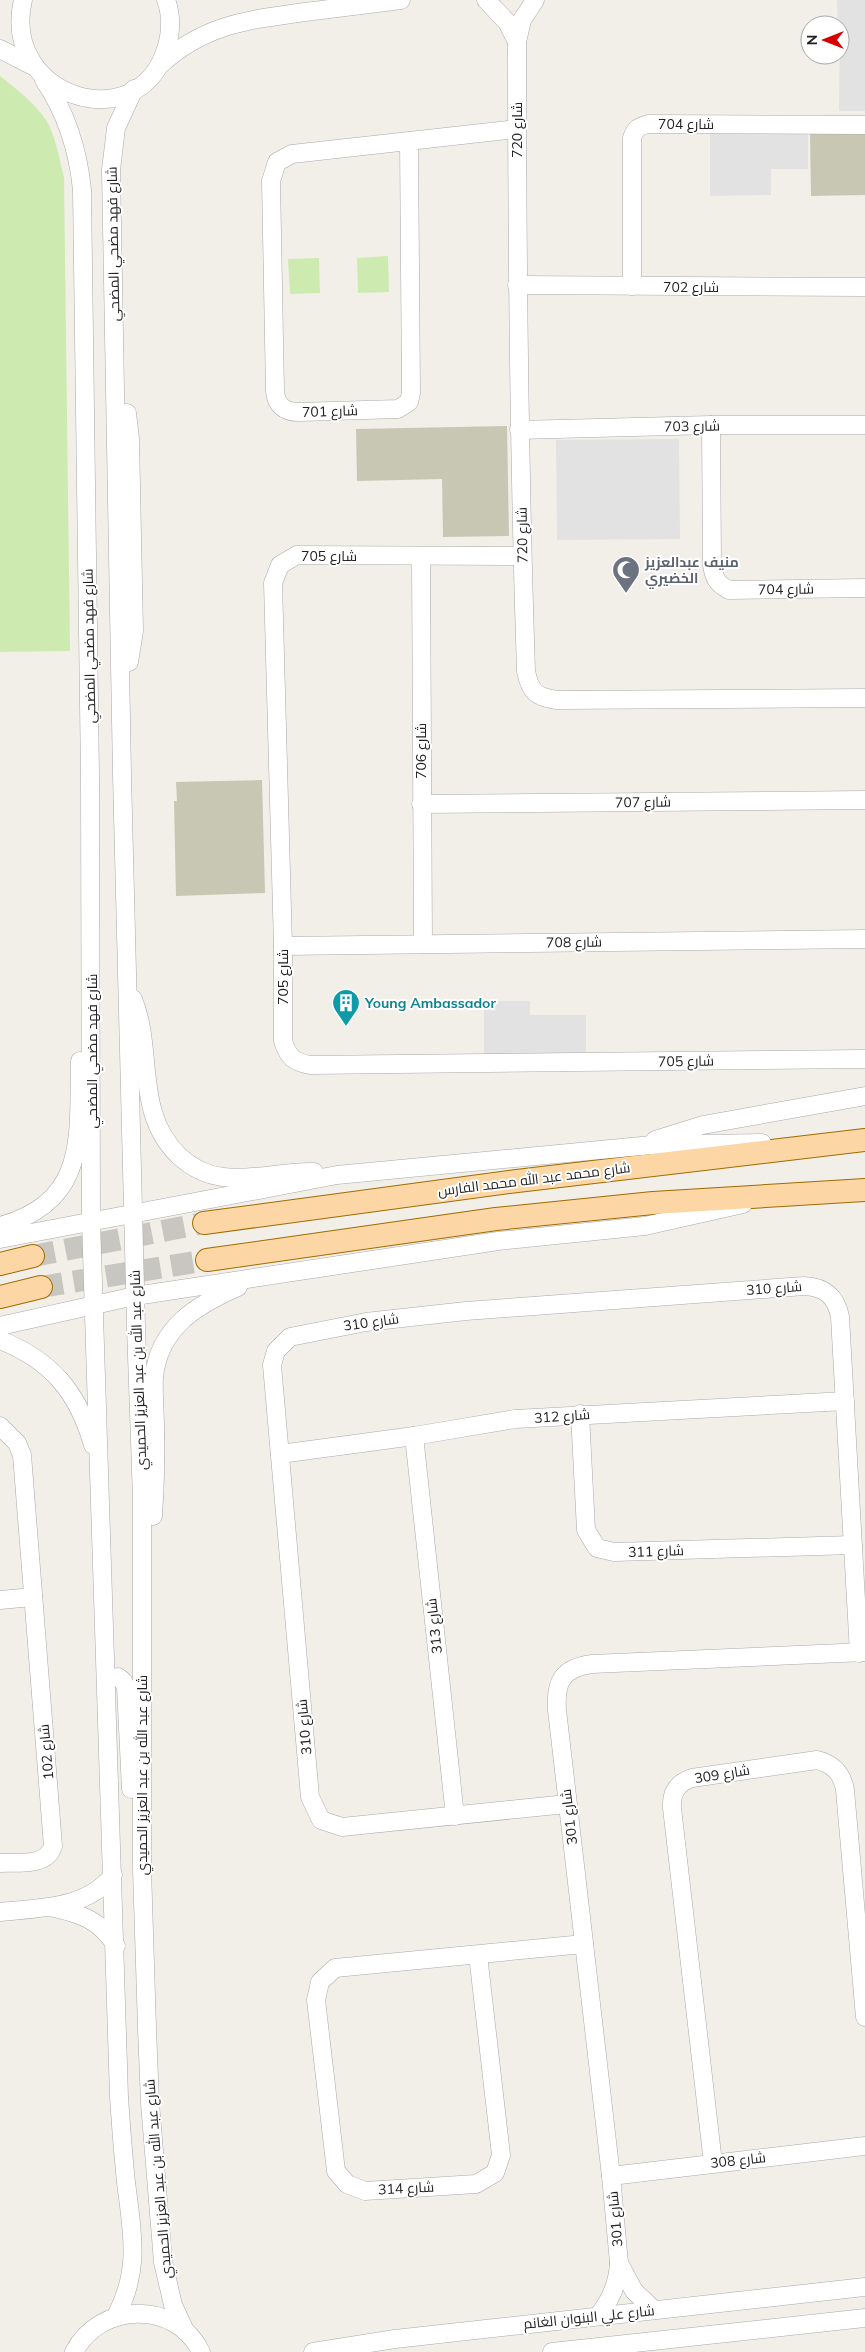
<svg xmlns="http://www.w3.org/2000/svg" width="865" height="2352" font-family="Mulish,Cairo,sans-serif">
<style>
.construction{fill:#c7c7b4}
.grass{fill:#cdebb0}
.parking{fill:#e2e2e2}
.lines{fill:none;stroke-linecap:round;stroke-linejoin:round}
.major-tunnel{stroke:#c8c6c1;stroke-width:22;stroke-dasharray:22 11;stroke-linecap:butt}
.minor-casing{stroke:#a9a9a9;stroke-width:19}
.major-casing{stroke:#a06b00;stroke-width:24}
.minor{stroke:#fff;stroke-width:18}
.major{stroke:#fcd6a4;stroke-width:22}
.labels{text-anchor:middle;dominant-baseline:central;stroke-width:4;stroke-linejoin:round;paint-order:stroke}
.street-label{font-size:14px;fill:#222;stroke:#fff}
.worship-label{font-size:14px;font-weight:bold;fill:#5b616d;stroke:#fff;text-anchor:start}
.culture-label{font-size:14px;font-weight:bold;fill:#0d838f;stroke:#fff;text-anchor:start}
</style>
<rect width="100%" height="100%" fill="#f2efe9"/>
<g class="construction">
<polygon points="865,132 865,195 811,196 810,133"/>
<polygon points="507,426 509,536 443,537 442,479 357,481 356,429"/>
<polygon points="262,780 265,893 176,896 174,801 177,801 176,782"/>
</g>
<g class="grass">
<path d="M 0,76 C 16,88 35,104 46,120 C 56,136 59,159 64,177 L 70,651 L 0,652 Z"/>
<polygon points="388,256 389,292 358,293 357,258"/>
<polygon points="319,258 320,293 290,294 288,259"/>
</g>
<g class="parking">
<polygon points="837,0 865,0 865,111 839,111 840,25 838,25"/>
<polygon points="710,131 808,131 808,169 771,169 771,195 710,196"/>
<polygon points="679,439 680,539 557,540 556,440"/>
<polygon points="484,1001 530,1001 530,1015 586,1015 586,1060 484,1060"/>
</g>
<g class="lines">
<g class="major-tunnel">
<polyline points="33,1256 204,1223"/>
<polyline points="41,1287 207,1260"/>
</g>
<defs>
<g id="minor">
<path d="M 23,0 C 0,97 138,140 166,49 C 171,33 172,16 166,0"/>
<polyline points="486,0 507,22 517,42"/>
<path d="M 535,0 L 522,20 L 517,42 C 517,252 519,461 526,671 C 530,692 536,697 557,700 L 865,698"/>
<polyline points="0,49 31,65"/>
<path d="M 160,65 C 205,24 248,20 305,12 C 337,8 369,4 401,0"/>
<path d="M 44,80 C 67,114 78,149 82,190 L 90,776 L 91,1221 L 119,2097 C 121,2126 123,2154 126,2182 C 132,2232 141,2269 116,2316"/>
<polyline points="134,89 116,128 111,170 122,775 136,1327 142,1498 142,1869 147,2028 150,2103 163,2262 173,2305 185,2331"/>
<path d="M 409,141 L 411,393 L 409,402 L 398,409 L 299,412 C 284,412 276,405 275,391 L 271,181 L 277,162 L 292,154 L 517,129"/>
<polyline points="517,285 865,287"/>
<path d="M 632,286 L 632,138 C 635,129 638,127 648,124 L 865,125"/>
<polyline points="127,413 130,439 134,631 129,662"/>
<path d="M 711,425 L 712,565 C 714,578 717,584 729,590 L 865,588"/>
<polyline points="519,430 711,425 865,425"/>
<path d="M 522,556 L 297,555 L 280,565 L 273,583 L 283,946 L 283,1041 C 288,1057 294,1062 310,1065 L 865,1059"/>
<polyline points="421,557 423,944"/>
<polyline points="421,804 865,800"/>
<polyline points="283,946 865,939"/>
<path d="M 133,999 C 154,1051 134,1113 179,1156 C 191,1167 206,1175 223,1177 C 253,1181 284,1171 314,1172"/>
<polyline points="655,1140 703,1125 865,1096"/>
<path d="M 0,1226 C 89,1201 78,1136 80,1061"/>
<polyline points="0,1239 337,1175 652,1145 762,1143"/>
<polyline points="0,1326 135,1296 498,1241 645,1226 743,1204"/>
<path d="M 0,1340 C 51,1360 78,1392 93,1445"/>
<polyline points="580,1414 586,1530 597,1548 614,1552 853,1545"/>
<path d="M 0,1426 L 17,1443 L 22,1455 L 53,1846 C 47,1867 18,1862 0,1863"/>
<polyline points="414,1436 455,1816"/>
<polyline points="280,1454 414,1436 515,1419 845,1401"/>
<path d="M 153,1516 C 155,1486 156,1457 155,1427 C 155,1411 153,1394 154,1377 C 159,1328 196,1305 238,1287"/>
<polyline points="0,1600 33,1597"/>
<polyline points="107,1679 118,1677 123,1681 126,1687 131,1789"/>
<path d="M 567,1804 L 342,1827 L 321,1820 L 310,1797 L 272,1365 L 276,1351 L 290,1337 L 366,1322 L 466,1311 L 804,1286 C 825,1287 836,1296 840,1317 L 859,1653"/>
<path d="M 54,1908 C 82,1914 101,1921 116,1946"/>
<path d="M 0,1912 C 39,1908 87,1909 113,1875"/>
<polyline points="478,1955 501,2155 495,2173 476,2184 365,2191 347,2184 336,2171 316,2000 320,1982 335,1968 584,1944"/>
<path d="M 713,2163 L 672,1808 C 671,1793 677,1783 692,1778 L 817,1760 C 833,1764 842,1773 845,1790 L 865,2017"/>
<polyline points="611,2176 865,2146"/>
<polyline points="619,2263 634,2291 654,2310"/>
<path d="M 598,2316 C 611,2300 618,2284 619,2263 L 611,2176 L 557,1710 C 555,1682 562,1668 592,1664 L 865,1652"/>
<path d="M 74,2352 C 100,2302 176,2300 201,2352"/>
<polyline points="313,2352 395,2339 865,2287"/>
<polyline points="552,2352 865,2318"/>
</g>
<g id="major">
<polyline points="204,1223 517,1181 865,1140"/>
<polyline points="207,1260 496,1219 653,1203 865,1190"/>
<polyline points="0,1264 33,1256"/>
<polyline points="0,1297 41,1287"/>
</g>
</defs>
<use href="#minor" class="minor-casing"/>
<use href="#major" class="major-casing"/>
<use href="#minor" class="minor"/>
<use href="#major" class="major"/>
</g>
<defs>
<symbol id="mosque-pin" viewBox="-11 -11 22 30"><path d="M0 17L-7.5 6A9.5 9.5 0 1 1 7.5 6Z" fill="#6b7280" stroke="#fff"/><path d="M3.5-4.9A6 6 0 1 0 3.5 4.9A5 5 0 1 1 3.5-4.9Z" fill="#fff"/></symbol>
<symbol id="building-pin" viewBox="-11 -11 22 30"><path d="M0 17L-7.5 6A9.5 9.5 0 1 1 7.5 6Z" fill="#0f9aa8" stroke="#fff"/><path d="M-4-6H4V6H1V3H-1V6H-4ZM-2.5-4.3h1.7v1.8h-1.7ZM.8-4.3h1.7v1.8H.8ZM-2.5-1h1.7V.8h-1.7ZM.8-1h1.7V.8H.8Z" fill="#fff"/></symbol>
</defs>
<g fill-rule="evenodd">
<use href="#mosque-pin" x="610" y="554" width="32" height="43"/>
<use href="#building-pin" x="330" y="987" width="32" height="43"/>
</g>
<g class="labels">
<g class="street-label">
<text x="686" y="124">شارع 704</text>
<text transform="translate(517 130) rotate(-90)">شارع 720</text>
<text transform="translate(113 244) rotate(-91)">شارع فهد مضحي المضحي</text>
<text x="691" y="287">شارع 702</text>
<text transform="translate(330 411) rotate(-2)">شارع 701</text>
<text transform="translate(692 426) rotate(-1)">شارع 703</text>
<text transform="translate(522 535) rotate(-91)">شارع 720</text>
<text x="329" y="556">شارع 705</text>
<text transform="translate(786 589) rotate(-1)">شارع 704</text>
<text transform="translate(89 646) rotate(-91)">شارع فهد مضحي المضحي</text>
<text transform="translate(421 751) rotate(-90)">شارع 706</text>
<text transform="translate(643 802) rotate(-1)">شارع 707</text>
<text transform="translate(574 942) rotate(-1)">شارع 708</text>
<text transform="translate(283 977) rotate(-90)">شارع 705</text>
<text transform="translate(92 1051) rotate(-90)">شارع فهد مضحي المضحي</text>
<text transform="translate(686 1061) rotate(-1)">شارع 705</text>
<text transform="translate(534 1179) rotate(-7)">شارع محمد عبد الله محمد الفارس</text>
<text transform="translate(774 1288) rotate(-4)">شارع 310</text>
<text transform="translate(371 1322) rotate(-8)">شارع 310</text>
<text transform="translate(138 1370) rotate(-92)">شارع عبد الله بن عبد العزيز الحميدي</text>
<text transform="translate(562 1416) rotate(-4)">شارع 312</text>
<text transform="translate(656 1551) rotate(-2)">شارع 311</text>
<text transform="translate(434 1626) rotate(-96)">شارع 313</text>
<text transform="translate(304 1727) rotate(-95)">شارع 310</text>
<text transform="translate(46 1752) rotate(-95)">شارع 102</text>
<text transform="translate(722 1774) rotate(-9)">شارع 309</text>
<text transform="translate(142 1775) rotate(-90)">شارع عبد الله بن عبد العزيز الحميدي</text>
<text transform="translate(569 1817) rotate(-97)">شارع 301</text>
<text transform="translate(738 2160) rotate(-6)">شارع 308</text>
<text transform="translate(158 2179) rotate(-95)">شارع عبد الله بن عبد العزيز الحميدي</text>
<text transform="translate(406 2188) rotate(-3)">شارع 314</text>
<text transform="translate(615 2219) rotate(-95)">شارع 301</text>
<text transform="translate(589 2317) rotate(-6)">شارع علي البنوان الغانم</text>
</g>
<g class="worship-label">
<text x="645" y="562">منيف عبدالعزيز<tspan x="645" dy="16">الخضيري</tspan></text>
</g>
<g class="culture-label">
<text x="365" y="1003">Young Ambassador</text>
</g>
</g>
<g transform="translate(825 40) rotate(270)"><circle r="24" fill="#ffffff" stroke="#a7a7a7"/>
<path d="M0-4L9 19L0 12L-9 19Z" fill="#d40000"/>
<text y="-8" font-size="14" font-weight="bold" text-anchor="middle" fill="#222222">N</text>
</g>
</svg>
